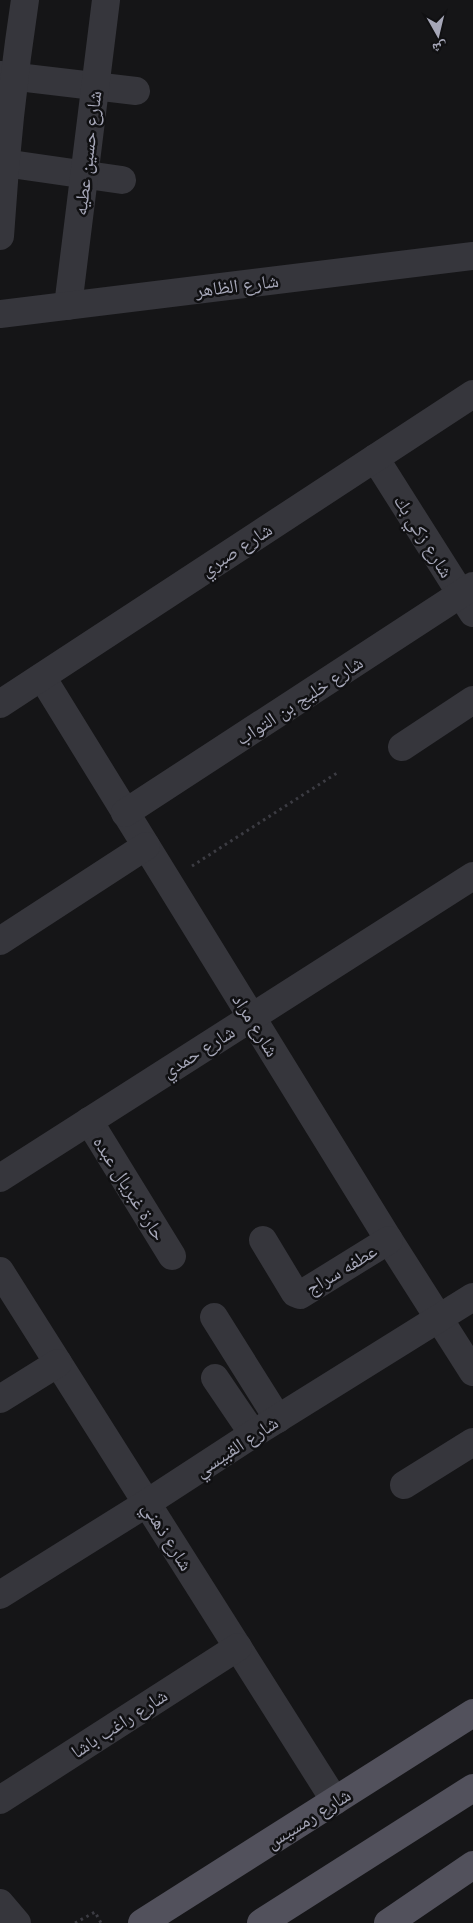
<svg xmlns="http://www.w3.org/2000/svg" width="473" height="1923" font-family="Mulish,'Noto Naskh Arabic',sans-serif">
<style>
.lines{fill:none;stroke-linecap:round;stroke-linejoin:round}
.path{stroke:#3c3c43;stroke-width:3;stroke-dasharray:2.5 4;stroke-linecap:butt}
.minor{stroke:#36363c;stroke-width:28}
.tertiary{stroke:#36363c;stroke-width:28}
.primary{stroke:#52515c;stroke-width:28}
.labels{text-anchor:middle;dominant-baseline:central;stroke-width:5;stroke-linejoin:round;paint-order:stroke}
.street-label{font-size:19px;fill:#a6a7b8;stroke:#101012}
</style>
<rect width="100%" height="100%" fill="#151517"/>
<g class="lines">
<g class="path">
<polyline points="192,866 337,773"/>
<polyline points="75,1923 95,1912 101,1923"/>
</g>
<g class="minor">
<polyline points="0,75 136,91"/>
<polyline points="4,163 122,180"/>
<path d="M 0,236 C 5,157 13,79 25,0"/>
<polyline points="68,306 106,0"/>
<polyline points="375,458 473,613"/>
<polyline points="42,677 389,1240 473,1372"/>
<polyline points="0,704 473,394"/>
<polyline points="402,747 473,700"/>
<polyline points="125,813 473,586"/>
<polyline points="0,941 146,846"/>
<polyline points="89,1121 172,1256"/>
<polyline points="0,1178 473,876"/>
<polyline points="263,1240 295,1293 300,1295 389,1240"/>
<polyline points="0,1271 335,1801"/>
<polyline points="214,1317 278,1419"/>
<polyline points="215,1378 253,1434"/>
<polyline points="0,1399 58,1363"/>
<polyline points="404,1485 473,1442"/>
<polyline points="0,1595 147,1503 253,1434 473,1297"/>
<polyline points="0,1800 238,1647"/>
<polyline points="0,1903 17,1923"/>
</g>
<polyline class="tertiary" points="0,314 473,256"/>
<g class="primary">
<polyline points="142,1923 473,1713"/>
<polyline points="261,1923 473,1788"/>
<polyline points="388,1923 473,1865"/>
</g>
</g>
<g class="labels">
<g class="street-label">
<text transform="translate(87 153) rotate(-83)">شارع حسين عطيه</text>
<text transform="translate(237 285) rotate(-7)">شارع الظاهر</text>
<text transform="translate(424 536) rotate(58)">شارع زكي بك</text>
<text transform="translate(236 549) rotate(-33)">شارع صبري</text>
<text transform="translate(299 700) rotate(-33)">شارع خليج بن التواب</text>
<text transform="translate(256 1025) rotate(58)">شارع مراد</text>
<text transform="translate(198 1051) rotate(-32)">شارع حمدي</text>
<text transform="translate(130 1188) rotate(58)">حارة غبريال عبده</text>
<text transform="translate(341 1269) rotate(-31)">عطفه سراج</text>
<text transform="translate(236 1446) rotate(-33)">شارع القبيسي</text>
<text transform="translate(168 1536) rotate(58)">شارع ذهني</text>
<text transform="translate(119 1723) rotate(-33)">شارع راغب باشا</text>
<text transform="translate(308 1818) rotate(-32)">شارع رمسيس</text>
</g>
</g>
<g transform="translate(438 35) rotate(172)" stroke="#101012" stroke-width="4" paint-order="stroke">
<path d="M0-4L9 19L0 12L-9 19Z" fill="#a6a7b8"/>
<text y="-8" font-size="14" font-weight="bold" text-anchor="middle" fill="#a6a7b8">ش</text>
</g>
</svg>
